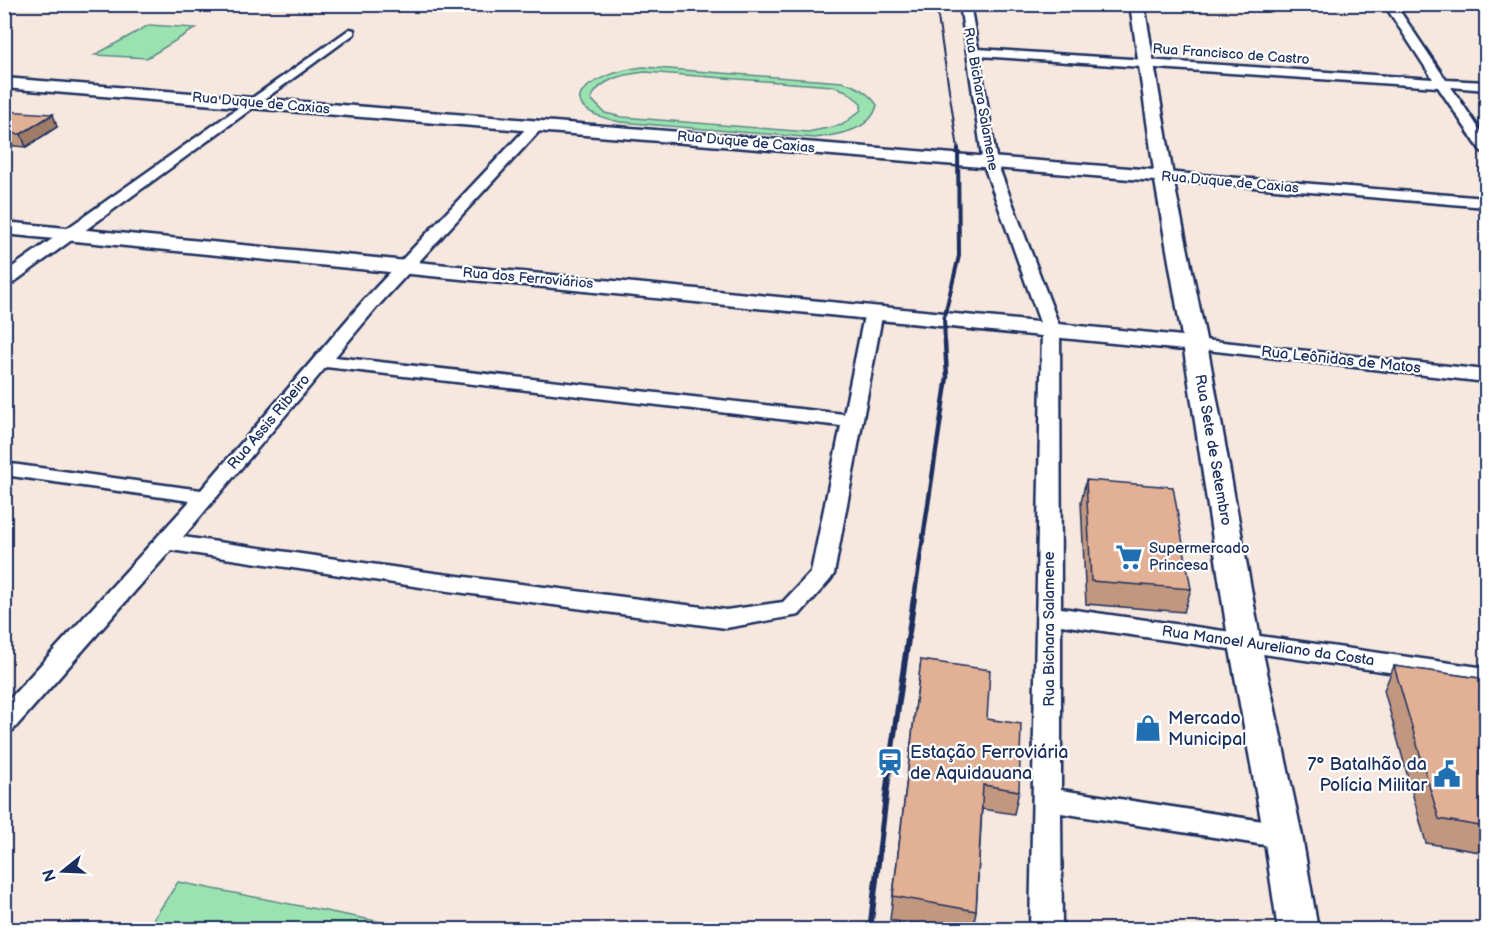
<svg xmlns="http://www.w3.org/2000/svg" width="1491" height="934" font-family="'Balsamiq Sans',sans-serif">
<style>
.green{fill:#9ae2b0;stroke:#5a8887;stroke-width:1.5;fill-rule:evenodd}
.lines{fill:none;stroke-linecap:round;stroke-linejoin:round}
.minor-casing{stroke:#1b2f5e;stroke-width:5}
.major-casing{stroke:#1b2f5e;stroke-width:5}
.minor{fill:#fff;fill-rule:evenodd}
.major{fill:#fff;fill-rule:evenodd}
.rail-far3{stroke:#1b2f5e;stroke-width:2}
.rail-far2{stroke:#1b2f5e;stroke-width:4}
.rail-far1{stroke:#1b2f5e;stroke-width:4.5}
.rail{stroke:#1b2f5e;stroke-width:6}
.wall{fill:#c2977f;stroke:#1b2f5e;stroke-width:1.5}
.shaded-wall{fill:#9e7b68;stroke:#1b2f5e;stroke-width:1.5}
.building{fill:#e2b094;stroke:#1b2f5e;stroke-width:1.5}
.labels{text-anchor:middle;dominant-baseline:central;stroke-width:4.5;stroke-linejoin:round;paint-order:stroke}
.far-street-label{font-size:14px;fill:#1b2f5e;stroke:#fff}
.street-label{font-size:15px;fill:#1b2f5e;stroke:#fff}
.poi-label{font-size:15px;fill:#1b2f5e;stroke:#fff;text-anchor:start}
.near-poi-label{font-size:18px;fill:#1b2f5e;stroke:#fff;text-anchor:start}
</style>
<rect width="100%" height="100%" fill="#f6e7df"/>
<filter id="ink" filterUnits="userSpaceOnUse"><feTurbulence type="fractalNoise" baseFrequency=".0167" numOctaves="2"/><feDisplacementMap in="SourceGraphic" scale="12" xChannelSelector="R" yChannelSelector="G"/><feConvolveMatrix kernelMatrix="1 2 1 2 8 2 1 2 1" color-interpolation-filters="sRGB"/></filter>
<g filter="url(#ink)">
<g class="green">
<polygon points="149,25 196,28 147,58 95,55"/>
<path d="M 643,67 L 842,82 C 857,86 869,93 877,105 C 871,131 837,135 815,138 L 620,122 C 539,104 598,72 643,67 ZM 645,72 L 833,86 L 846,91 L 861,103 L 861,110 L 842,125 L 808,132 L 622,117 L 605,113 L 591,99 C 599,79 625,74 645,72 Z"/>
<polygon points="178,882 417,929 147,929"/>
</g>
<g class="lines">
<defs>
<g id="minor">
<polygon points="960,4 970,4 978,49 1433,79 1384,4 1395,4 1446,80 1486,82 1486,90 1451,87 1486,139 1486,152 1481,151 1438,87 979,56 997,163 1060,328 1061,608 1486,668 1486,686 1061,625 1061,790 1283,824 1293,827 1298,836 1293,845 1283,848 1061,813 1062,930 1030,930 1042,328 983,163"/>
<polygon points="1477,4 1486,4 1486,8 1478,6"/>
<polygon points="350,29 354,30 354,34 10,285 4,286 4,273"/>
<path d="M 537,121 L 542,122 L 544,125 L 542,128 L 377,307 L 335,357 L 844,414 L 865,311 L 868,307 L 880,307 L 883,311 L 834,574 L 830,580 L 799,615 L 726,628 L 434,589 L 171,550 L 13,730 L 4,733 L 4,705 L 190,501 L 4,475 L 4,463 L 201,490 L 365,299 L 532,122 ZM 326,367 L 841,426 L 811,572 L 783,602 L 726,610 L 434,573 L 183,537 Z"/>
<polygon points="1164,172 1486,198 1486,207 1159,179 1157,176 1159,173"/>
<polygon points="1195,339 1486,370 1486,382 1189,348 1186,344 1189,340"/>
</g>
<polygon id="major" points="1130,4 1144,4 1175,188 1207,344 1261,644 1302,836 1318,930 1278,930 1264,836 1229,644 1184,350 4,234 4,222 1182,336 1155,181 4,88 4,78 1154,170"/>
</defs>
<use href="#minor" class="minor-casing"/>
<use href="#major" class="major-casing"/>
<use href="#minor" class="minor"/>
<use href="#major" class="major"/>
<polyline class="rail-far3" points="936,4 958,149"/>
<polyline class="rail-far2" points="945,344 944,318 959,256 958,148"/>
<polyline class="rail-far1" points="914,599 947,377 945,342"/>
<polyline class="rail" points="870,930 890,762 914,598"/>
</g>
<g class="wall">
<polygon points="4,111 57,127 26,147 4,145"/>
<polygon points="1086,480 1191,589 1184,612 1086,604 1081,502"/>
<polygon points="921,660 987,719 1019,791 1014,814 982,809 976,911 973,930 944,930 890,920"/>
<polygon points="1394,666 1486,679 1486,853 1426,843 1384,690"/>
</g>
<polygon class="shaded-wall" points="53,114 57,127 26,147 21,134"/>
<g class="building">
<polygon points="4,111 53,114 21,134 4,133"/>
<polygon points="1086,480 1173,487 1191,589 1091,581"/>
<polygon points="921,660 990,670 987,719 1021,724 1019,791 983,785 976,911 893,896"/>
<polygon points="1394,666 1486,679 1486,827 1439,819"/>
</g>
</g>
<defs>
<symbol id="supermarket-bare" viewBox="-9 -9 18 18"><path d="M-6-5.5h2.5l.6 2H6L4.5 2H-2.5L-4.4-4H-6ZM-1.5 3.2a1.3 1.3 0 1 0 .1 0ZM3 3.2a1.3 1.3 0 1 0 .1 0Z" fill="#1f6fb2" stroke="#fff" stroke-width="2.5" paint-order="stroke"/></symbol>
<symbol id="shop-bare" viewBox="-9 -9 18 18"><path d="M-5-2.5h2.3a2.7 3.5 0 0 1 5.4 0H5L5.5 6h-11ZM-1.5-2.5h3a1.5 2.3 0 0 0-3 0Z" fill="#1f6fb2" stroke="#fff" stroke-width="2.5" paint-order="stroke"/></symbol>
<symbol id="station-bare" viewBox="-9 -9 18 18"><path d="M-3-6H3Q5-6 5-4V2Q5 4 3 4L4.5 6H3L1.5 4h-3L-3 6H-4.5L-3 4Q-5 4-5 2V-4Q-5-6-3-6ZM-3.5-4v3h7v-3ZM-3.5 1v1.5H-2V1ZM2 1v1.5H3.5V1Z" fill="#1f6fb2" stroke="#fff" stroke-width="2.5" paint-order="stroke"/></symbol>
<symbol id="civic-bare" viewBox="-9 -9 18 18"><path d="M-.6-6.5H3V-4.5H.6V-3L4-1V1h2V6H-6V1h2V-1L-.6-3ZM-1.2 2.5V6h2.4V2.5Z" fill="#1f6fb2" stroke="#fff" stroke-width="2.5" paint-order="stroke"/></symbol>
</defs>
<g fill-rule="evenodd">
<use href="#supermarket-bare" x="1110" y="538" width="38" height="38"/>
<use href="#shop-bare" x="1129" y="709" width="38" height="38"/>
<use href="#station-bare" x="871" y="743" width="38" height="38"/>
<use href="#civic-bare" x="1428" y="755" width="38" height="38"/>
</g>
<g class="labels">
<g class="far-street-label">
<text transform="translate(1231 54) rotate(4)">Rua Francisco de Castro</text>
<text transform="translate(981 99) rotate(80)">Rua Bichara Salamene</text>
<text transform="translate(261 103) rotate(5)">Rua Duque de Caxias</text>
<text transform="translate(746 142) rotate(5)">Rua Duque de Caxias</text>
<text transform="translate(1230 182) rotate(5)">Rua Duque de Caxias</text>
<text transform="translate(528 278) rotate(5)">Rua dos Ferroviários</text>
</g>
<g class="street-label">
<text transform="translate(1341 360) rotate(6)">Rua Leônidas de Matos</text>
<text transform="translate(269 422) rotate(-50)">Rua Assis Ribeiro</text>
<text transform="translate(1213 450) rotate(80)">Rua Sete de Setembro</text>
<text transform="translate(1049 629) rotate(-90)">Rua Bichara Salamene</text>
<text transform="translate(1268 646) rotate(8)">Rua Manoel Aureliano da Costa</text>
</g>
<g class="poi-label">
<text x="1149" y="548">Supermercado<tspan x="1149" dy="17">Princesa</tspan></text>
</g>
<g class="near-poi-label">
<text x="1168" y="718">Mercado<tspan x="1168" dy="21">Municipal</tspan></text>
<text x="910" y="752">Estação Ferroviária<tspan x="910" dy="21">de Aquidauana</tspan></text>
<text x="1427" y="764" text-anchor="end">7° Batalhão da<tspan x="1427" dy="21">Polícia Militar</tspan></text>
</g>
</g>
<rect width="1491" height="934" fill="none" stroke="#fff" stroke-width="24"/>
<rect x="12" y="12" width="1467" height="910" fill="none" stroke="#1b2f5e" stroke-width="2" filter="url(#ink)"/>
<g transform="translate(63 871) rotate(252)" stroke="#ffffff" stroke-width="4.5" paint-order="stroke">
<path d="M0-4.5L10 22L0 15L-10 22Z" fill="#1b2f5e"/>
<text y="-9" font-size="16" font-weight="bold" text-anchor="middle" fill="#1b2f5e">N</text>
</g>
</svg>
